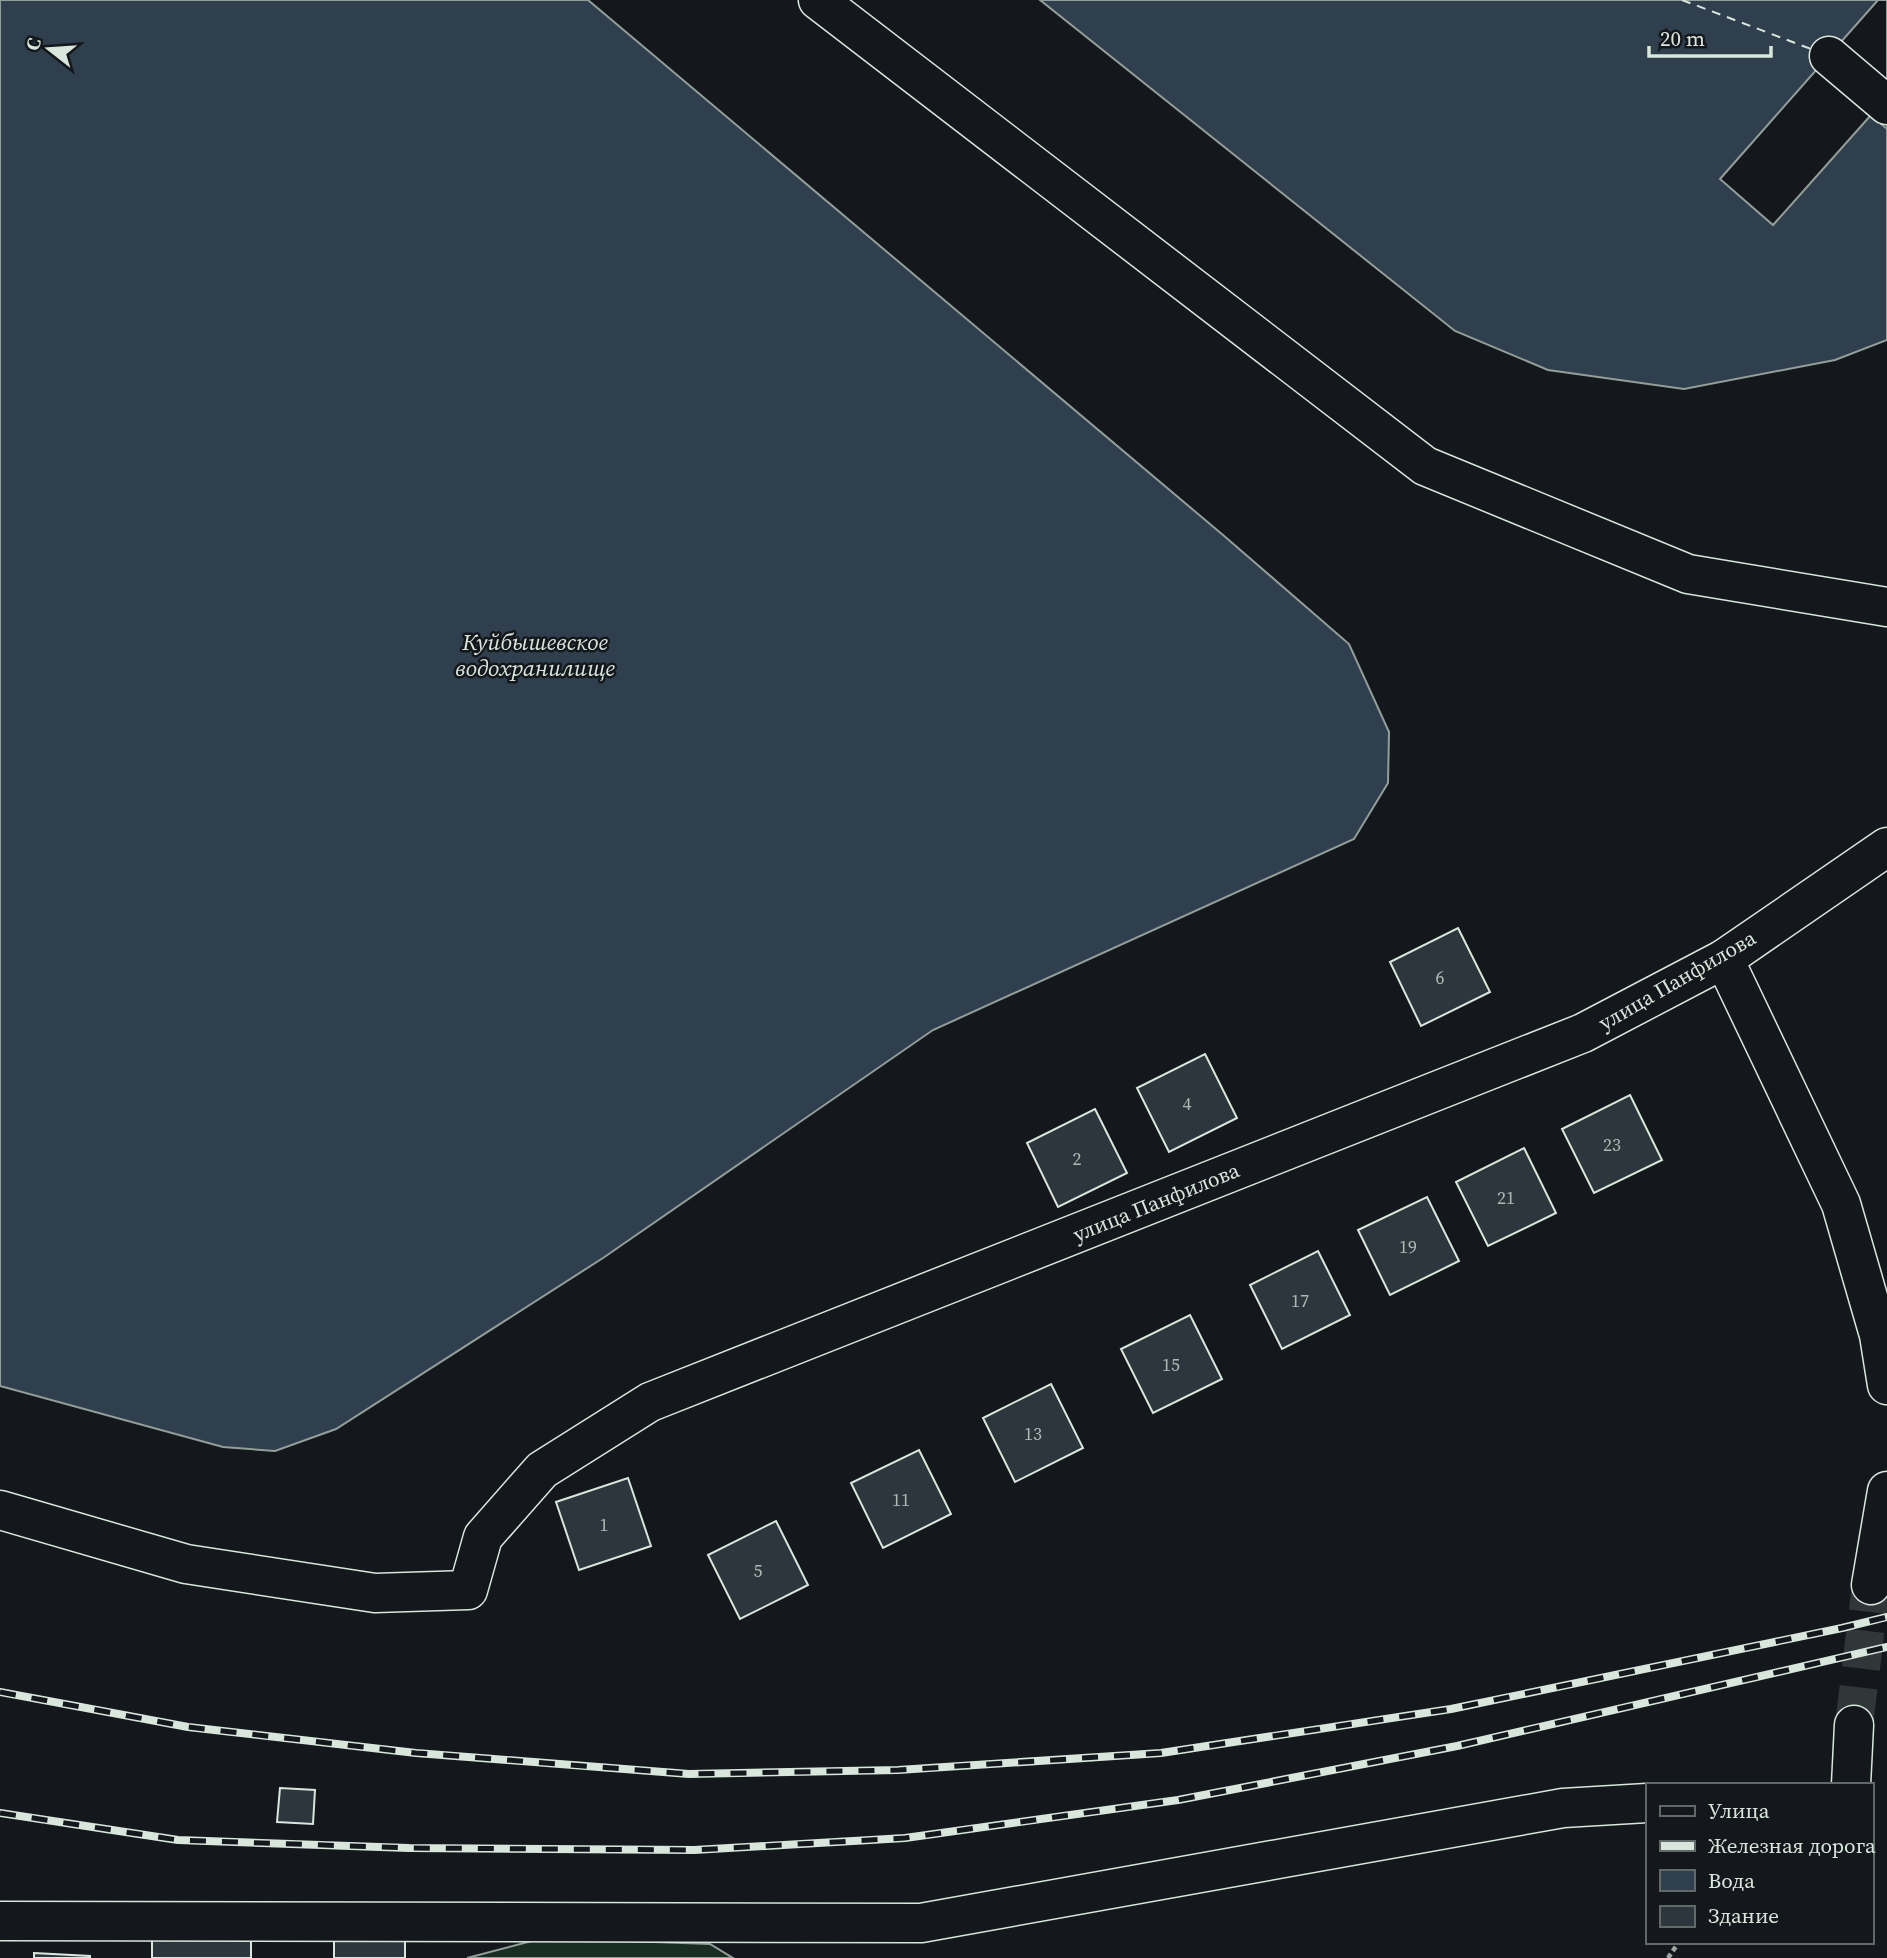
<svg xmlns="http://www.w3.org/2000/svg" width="1887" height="1958" font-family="'Source Serif 4',serif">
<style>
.green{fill:#1a2d24;stroke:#939e99;stroke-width:2}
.water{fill:#2f3f4d;stroke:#939e99;stroke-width:2}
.pier{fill:#14181c;stroke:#939e99;stroke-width:2}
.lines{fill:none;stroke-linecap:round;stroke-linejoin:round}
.ferry{stroke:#d8e6dc;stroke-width:2;stroke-dasharray:9 7;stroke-linecap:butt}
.building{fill:#2c363c;stroke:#d8e6dc;stroke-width:2}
.minor-tunnel{stroke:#313739;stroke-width:38;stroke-dasharray:38 19;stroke-linecap:butt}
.minor-casing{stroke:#d8e6dc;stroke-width:41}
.major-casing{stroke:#d8e6dc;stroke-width:41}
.path{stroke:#9da8a2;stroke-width:4.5;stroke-dasharray:5 3.5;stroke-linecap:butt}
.minor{stroke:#14181c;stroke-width:38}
.major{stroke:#14181c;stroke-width:38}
.rail-casing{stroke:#d8e6dc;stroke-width:8}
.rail{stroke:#14181c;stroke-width:5;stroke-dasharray:16;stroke-linecap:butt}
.labels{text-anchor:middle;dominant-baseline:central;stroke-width:5;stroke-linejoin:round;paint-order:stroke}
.number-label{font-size:18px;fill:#adbab4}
.street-label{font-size:21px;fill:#d8e6dc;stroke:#14181c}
.water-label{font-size:23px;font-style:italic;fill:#d8e6dc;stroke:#14181c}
</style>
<rect width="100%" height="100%" fill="#14181c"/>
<polygon class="green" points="543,1938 710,1944 733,1958 467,1958"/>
<g class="water">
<polygon points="0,0 588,0 1223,535 1349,644 1389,732 1388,783 1354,839 933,1030 603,1258 336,1429 275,1451 223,1447 0,1386"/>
<polygon points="1040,0 1887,0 1887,340 1835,360 1684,389 1548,370 1455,331"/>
</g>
<polygon class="pier" points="1878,0 1887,0 1887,129 1871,115 1773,225 1720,179"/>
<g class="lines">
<polyline class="ferry" points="1682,0 1811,49"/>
</g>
<g class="building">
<polygon points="1458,928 1490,992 1421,1026 1390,962"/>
<polygon points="1205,1054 1237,1118 1169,1152 1137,1088"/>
<polygon points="1630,1095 1662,1160 1594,1193 1562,1129"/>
<polygon points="1095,1109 1127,1173 1058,1207 1027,1143"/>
<polygon points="1524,1148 1556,1213 1488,1246 1456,1182"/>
<polygon points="1427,1197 1459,1261 1390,1295 1358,1230"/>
<polygon points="1318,1251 1350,1315 1282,1349 1250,1285"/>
<polygon points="1190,1315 1222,1379 1153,1413 1121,1349"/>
<polygon points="1051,1384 1083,1448 1015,1482 983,1418"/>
<polygon points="919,1450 951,1514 883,1548 851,1483"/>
<polygon points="628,1478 651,1546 579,1570 556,1502"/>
<polygon points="776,1521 808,1585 740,1619 708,1555"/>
<polygon points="280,1788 315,1790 313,1824 277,1822"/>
<polygon points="405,1932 405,1958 334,1958 334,1933"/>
<polygon points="152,1934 251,1935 251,1958 152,1958"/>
<polygon points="34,1953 90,1956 90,1958 34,1958"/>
</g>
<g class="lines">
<polyline class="minor-tunnel" points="1854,1725 1871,1585"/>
<defs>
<g id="minor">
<polyline points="818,0 1425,466 1688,574 1887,607"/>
<polyline points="1724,959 1841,1204 1879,1335 1887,1385"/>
<polyline points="0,1510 186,1564 375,1593 468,1590 483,1537 542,1470 650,1402 1583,1033 1724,959 1887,847"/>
<polyline points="1871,1585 1887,1491"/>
<polyline points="1851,1785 1854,1725"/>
<polyline points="0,1921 921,1923 1563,1808 1647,1803"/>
</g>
<polyline id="major" points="1829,56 1887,105"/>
</defs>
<use href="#minor" class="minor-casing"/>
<use href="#major" class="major-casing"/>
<polyline class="path" points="1668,1958 1679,1942"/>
<use href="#minor" class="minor"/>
<use href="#major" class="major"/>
<defs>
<g id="rail">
<polyline points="0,1692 188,1727 416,1753 689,1774 898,1770 1161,1753 1451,1709 1842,1628 1887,1617"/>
<polyline points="0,1813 178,1840 409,1848 694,1850 905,1838 1178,1800 1457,1746 1887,1647"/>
</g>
</defs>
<use href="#rail" class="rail-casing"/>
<use href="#rail" class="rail"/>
</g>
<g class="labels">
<g class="number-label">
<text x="1440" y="977">6</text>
<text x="1187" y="1103">4</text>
<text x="1612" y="1144">23</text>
<text x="1077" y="1158">2</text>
<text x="1506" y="1197">21</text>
<text x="1408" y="1246">19</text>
<text x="1300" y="1300">17</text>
<text x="1171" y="1364">15</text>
<text x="1033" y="1433">13</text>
<text x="901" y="1499">11</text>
<text x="604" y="1524">1</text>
<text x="758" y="1570">5</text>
</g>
<g class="street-label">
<text transform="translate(1677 980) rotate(-30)">улица Панфилова</text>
<text transform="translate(1156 1202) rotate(-22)">улица Панфилова</text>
</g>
<g class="water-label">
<text x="535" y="642">Куйбышевское<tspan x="535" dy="26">водохранилище</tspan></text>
</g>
</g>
<rect x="1646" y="1783" width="228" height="161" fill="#14181c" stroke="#626a69" stroke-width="2"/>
<rect x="1660" y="1806" width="35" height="10" fill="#14181c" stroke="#626a69" stroke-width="2"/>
<text x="1708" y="1818" font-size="21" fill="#d8e6dc">Улица</text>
<rect x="1660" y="1841" width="35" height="10" fill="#d8e6dc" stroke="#626a69" stroke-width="2"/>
<text x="1708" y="1853" font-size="21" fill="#d8e6dc">Железная дорога</text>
<rect x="1660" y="1870" width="35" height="21" fill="#2f3f4d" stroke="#626a69" stroke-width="2"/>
<text x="1708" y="1888" font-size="21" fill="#d8e6dc">Вода</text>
<rect x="1660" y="1906" width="35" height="21" fill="#2c363c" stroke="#626a69" stroke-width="2"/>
<text x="1708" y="1923" font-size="21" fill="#d8e6dc">Здание</text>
<g transform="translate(49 49) rotate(287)" stroke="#14181c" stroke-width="5" paint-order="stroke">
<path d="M0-5L12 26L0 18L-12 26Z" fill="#d8e6dc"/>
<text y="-10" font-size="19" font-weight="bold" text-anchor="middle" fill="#d8e6dc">С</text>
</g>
<path d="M1649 46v10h122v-10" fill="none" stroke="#d8e6dc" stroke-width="3.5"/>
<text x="1660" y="46" font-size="21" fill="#d8e6dc" stroke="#14181c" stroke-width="5" paint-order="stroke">20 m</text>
</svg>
